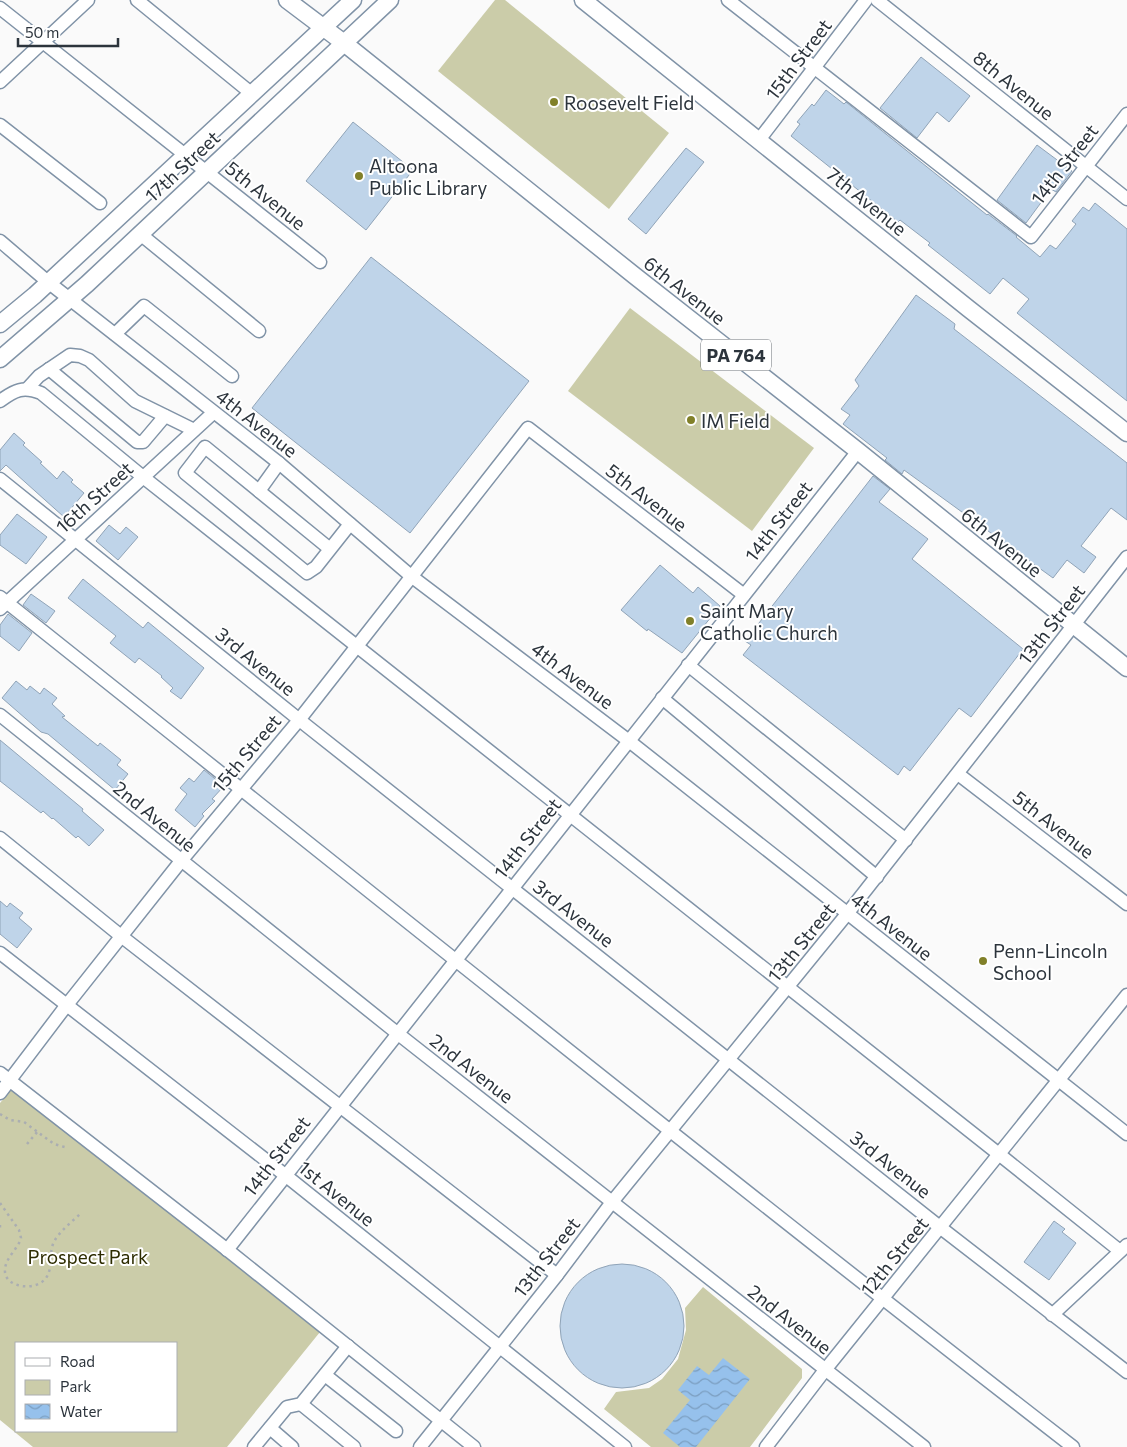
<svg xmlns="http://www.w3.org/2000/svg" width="1127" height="1447" font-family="Commissioner,sans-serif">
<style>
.green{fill:#cbcca9;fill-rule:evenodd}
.water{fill:url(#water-waves)}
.building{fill:#bfd4e9;stroke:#90a4b8}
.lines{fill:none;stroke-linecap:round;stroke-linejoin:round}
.minor-casing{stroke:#8093a7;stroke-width:15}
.major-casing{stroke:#8093a7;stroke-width:19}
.path{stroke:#abaeb1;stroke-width:2.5;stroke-dasharray:2.5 4;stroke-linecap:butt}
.minor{stroke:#fff;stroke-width:12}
.major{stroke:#fff;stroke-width:16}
.poi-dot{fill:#818029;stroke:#fff;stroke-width:2}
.labels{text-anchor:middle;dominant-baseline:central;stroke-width:4;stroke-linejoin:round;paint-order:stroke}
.shield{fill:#fff;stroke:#6b7176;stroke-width:1}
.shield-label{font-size:18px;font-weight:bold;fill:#2c343c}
.street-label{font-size:19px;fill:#2c343c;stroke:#fff}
.poi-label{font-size:19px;fill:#2c343c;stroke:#fff;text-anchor:start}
.park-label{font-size:19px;fill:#2d2c00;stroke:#fff}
</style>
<defs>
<pattern id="water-waves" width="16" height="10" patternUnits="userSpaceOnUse" patternTransform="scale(1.25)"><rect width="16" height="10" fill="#96c1ec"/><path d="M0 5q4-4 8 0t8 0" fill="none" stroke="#7b9ec0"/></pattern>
</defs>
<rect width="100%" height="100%" fill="#fafafa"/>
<g class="green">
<polygon points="495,0 505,0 669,133 609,209 438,71"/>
<polygon points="630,308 814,448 752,531 568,391"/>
<path d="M 15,1085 L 320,1332 L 227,1447 L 33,1447 L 0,1420 L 0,1103 ZM 16,1343 L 176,1343 L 176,1431 L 16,1431 Z"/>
<polygon points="703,1287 802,1369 802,1378 750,1447 651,1447 604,1409 616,1392 649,1388 662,1379 678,1359 686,1330 685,1308"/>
</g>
<polygon class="water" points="723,1358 750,1379 696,1447 680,1447 663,1433 690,1400 678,1390 697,1366 709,1375"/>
<g class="building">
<polygon points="921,57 970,96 949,122 937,112 917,138 880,108"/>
<polygon points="826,90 844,104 846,102 987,215 988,214 1017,236 1016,237 1040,257 1050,245 1056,249 1076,224 1072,221 1083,207 1089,211 1095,203 1127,229 1127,401 1017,313 1029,299 1003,278 990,294 928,245 930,243 900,220 898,222 791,136 800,124 797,122 812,104 814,106"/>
<polygon points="353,122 413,170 366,230 306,181"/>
<polygon points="1037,145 1072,171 1056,192 1051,189 1026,223 997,200"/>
<polygon points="686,148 704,162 646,234 628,219"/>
<polygon points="371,257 529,381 410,533 252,408"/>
<polygon points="916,295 955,324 954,329 1127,463 1127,520 1111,508 1081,546 1096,557 1084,573 1067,560 1053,578 904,470 902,474 885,460 887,458 843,424 850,415 841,409 859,386 855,380"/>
<polygon points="14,433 25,443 23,445 42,462 40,463 57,479 63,471 73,480 71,482 84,493 64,517 6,465 0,471 0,450"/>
<polygon points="873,476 890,489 879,502 928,539 912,559 1023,649 971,717 959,708 910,771 904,766 898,775 743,655 751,645 745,641"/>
<polygon points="17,514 47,537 26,564 0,545 0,535"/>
<polygon points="109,525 120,534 126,527 138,537 118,560 96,541"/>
<polygon points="660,565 693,593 698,587 720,606 682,653 648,629 647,631 621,610"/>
<polygon points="83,579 143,628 148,622 204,668 181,699 170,691 173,688 161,677 162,676 139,658 135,663 110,643 116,636 68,598"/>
<polygon points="31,594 55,611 46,623 23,605"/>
<polygon points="8,614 32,633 19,651 0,636 0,625"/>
<polygon points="16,681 27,690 30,686 40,694 44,688 57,698 52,704 65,716 62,717 98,746 100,743 121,760 117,765 128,774 115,790 48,734 41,732 2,698"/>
<polygon points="0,740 83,809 82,811 104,830 89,846 78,836 76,838 53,818 52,819 43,811 41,813 0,781"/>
<polygon points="204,770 224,786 212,799 215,801 202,814 204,816 195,827 175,810 187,794 180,788 189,778 194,782"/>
<polygon points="0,901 7,907 10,903 23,913 19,918 32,929 17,948 0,934"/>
<polygon points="1054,1221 1065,1229 1062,1232 1076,1243 1049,1280 1024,1262"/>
<circle cx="622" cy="1326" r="62"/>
</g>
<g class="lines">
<defs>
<g id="minor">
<polyline points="137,0 251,93"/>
<polyline points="728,0 1031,237 1127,114"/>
<polyline points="877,0 1127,199"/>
<polyline points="0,8 320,262"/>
<polyline points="0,82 88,0"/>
<polyline points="0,125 100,203"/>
<polyline points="759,140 866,0"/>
<polyline points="139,233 259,331"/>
<polyline points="0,241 48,282 279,463 411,576 629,741 1127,1134"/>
<polyline points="115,334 144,306 232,376"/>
<polyline points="49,369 137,442 143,442 165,416"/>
<polyline points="27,389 39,376 70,355 80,356 89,360 135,401 194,430"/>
<path d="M 0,401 C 15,390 23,386 41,393 L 143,477 L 1000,1155 L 1120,1251"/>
<polyline points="0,479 307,726 941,1228 1127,1372"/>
<polyline points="259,491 279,463"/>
<polyline points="330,549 205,447 185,473 307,573 316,567 350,524"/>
<path d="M 0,597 C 357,881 712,1167 1073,1447"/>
<polyline points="0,609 213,413"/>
<polyline points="688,665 906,840"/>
<polyline points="662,698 877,877"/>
<polyline points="0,715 397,1033 924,1447"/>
<polyline points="958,774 1127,904"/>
<polyline points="0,838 121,936 557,1275"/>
<polyline points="0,953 285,1175 625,1447"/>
<polyline points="0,1073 230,1252 474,1447"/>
<polyline points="0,1093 66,1006 181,861 299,720 528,428 744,595"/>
<polyline points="227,1250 858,451"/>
<polyline points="1052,1315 1127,1245"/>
<polyline points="325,1375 396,1431"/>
<polyline points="301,1404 354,1447"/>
<polyline points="270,1428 292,1447"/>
<polyline points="254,1447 287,1407 301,1404 348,1346"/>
<polyline points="420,1447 557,1275 612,1202 847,914 1127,557"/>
<polyline points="766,1447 825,1370 1127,995"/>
</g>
<g id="major">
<polyline points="287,0 344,43 635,276 858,451 1127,668"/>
<polyline points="583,0 969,309 1127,433"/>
<polyline points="0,324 35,295 353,0"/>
<polyline points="0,359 87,284 390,0"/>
</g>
</defs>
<use href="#minor" class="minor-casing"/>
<use href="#major" class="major-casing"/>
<g class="path">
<polyline points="0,1114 10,1120 24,1122 54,1144 68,1148"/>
<polyline points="27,1144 38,1131"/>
<path d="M 0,1203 L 19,1230 L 21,1238 C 18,1249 6,1257 5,1269 C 3,1288 36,1292 46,1278 C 53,1268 49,1255 53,1244 C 58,1232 72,1222 81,1213"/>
<polyline points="0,1225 0,1230"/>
</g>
<use href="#minor" class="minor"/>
<use href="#major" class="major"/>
</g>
<g class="poi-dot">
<circle cx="554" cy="102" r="5"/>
<circle cx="359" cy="176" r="5"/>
<circle cx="691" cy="420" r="5"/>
<circle cx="690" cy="621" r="5"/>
<circle cx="983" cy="961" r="5"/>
</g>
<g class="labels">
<rect class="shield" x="701" y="339.5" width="70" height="31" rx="4"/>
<g class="shield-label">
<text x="736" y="355">PA 764</text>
</g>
<g class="street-label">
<text transform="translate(798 59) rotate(-53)">15th Street</text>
<text transform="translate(1014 85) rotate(39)">8th Avenue</text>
<text transform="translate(1064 164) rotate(-52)">14th Street</text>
<text transform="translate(182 166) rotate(-43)">17th Street</text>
<text transform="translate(266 195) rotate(39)">5th Avenue</text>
<text transform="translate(867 201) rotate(39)">7th Avenue</text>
<text transform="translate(685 290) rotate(38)">6th Avenue</text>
<text transform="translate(257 423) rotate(38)">4th Avenue</text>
<text transform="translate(94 497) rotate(-42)">16th Street</text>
<text transform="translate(647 497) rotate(38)">5th Avenue</text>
<text transform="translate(778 521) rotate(-52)">14th Street</text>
<text transform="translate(1002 542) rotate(39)">6th Avenue</text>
<text transform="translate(1051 624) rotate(-52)">13th Street</text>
<text transform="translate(256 661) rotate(39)">3rd Avenue</text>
<text transform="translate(573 675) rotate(37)">4th Avenue</text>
<text transform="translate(246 753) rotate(-50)">15th Street</text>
<text transform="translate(155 816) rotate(39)">2nd Avenue</text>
<text transform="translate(1054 824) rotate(38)">5th Avenue</text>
<text transform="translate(527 838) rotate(-52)">14th Street</text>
<text transform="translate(574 913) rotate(38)">3rd Avenue</text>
<text transform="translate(892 926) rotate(38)">4th Avenue</text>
<text transform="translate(801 942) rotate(-51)">13th Street</text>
<text transform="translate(472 1068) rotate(38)">2nd Avenue</text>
<text transform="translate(276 1156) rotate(-52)">14th Street</text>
<text transform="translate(891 1164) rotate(38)">3rd Avenue</text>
<text transform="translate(337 1193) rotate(39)">1st Avenue</text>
<text transform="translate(894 1256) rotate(-51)">12th Street</text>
<text transform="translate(546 1257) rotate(-52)">13th Street</text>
<text transform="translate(790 1319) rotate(38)">2nd Avenue</text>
</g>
<g class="poi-label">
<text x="564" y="102">Roosevelt Field</text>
<text x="369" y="165">Altoona<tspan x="369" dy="22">Public Library</tspan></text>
<text x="701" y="420">IM Field</text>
<text x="700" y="610">Saint Mary<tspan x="700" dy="22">Catholic Church</tspan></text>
<text x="993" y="950">Penn-Lincoln<tspan x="993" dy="22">School</tspan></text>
</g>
<g class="park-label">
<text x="88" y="1256">Prospect Park</text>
</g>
</g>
<rect x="15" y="1342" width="162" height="90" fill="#ffffff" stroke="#abaeb1"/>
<rect x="25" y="1358" width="25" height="8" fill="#ffffff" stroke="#abaeb1"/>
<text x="60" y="1367" font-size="15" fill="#2c343c">Road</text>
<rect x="25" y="1380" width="25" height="15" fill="#cbcca9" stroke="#abaeb1"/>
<text x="60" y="1392" font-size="15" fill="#2c343c">Park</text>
<rect x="25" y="1404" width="25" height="15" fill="url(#water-waves)" stroke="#abaeb1"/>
<text x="60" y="1417" font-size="15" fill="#2c343c">Water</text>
<path d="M18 38v8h100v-8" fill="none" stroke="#2c343c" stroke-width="2.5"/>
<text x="25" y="38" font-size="15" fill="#2c343c" stroke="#ffffff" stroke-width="4" paint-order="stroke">50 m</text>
</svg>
